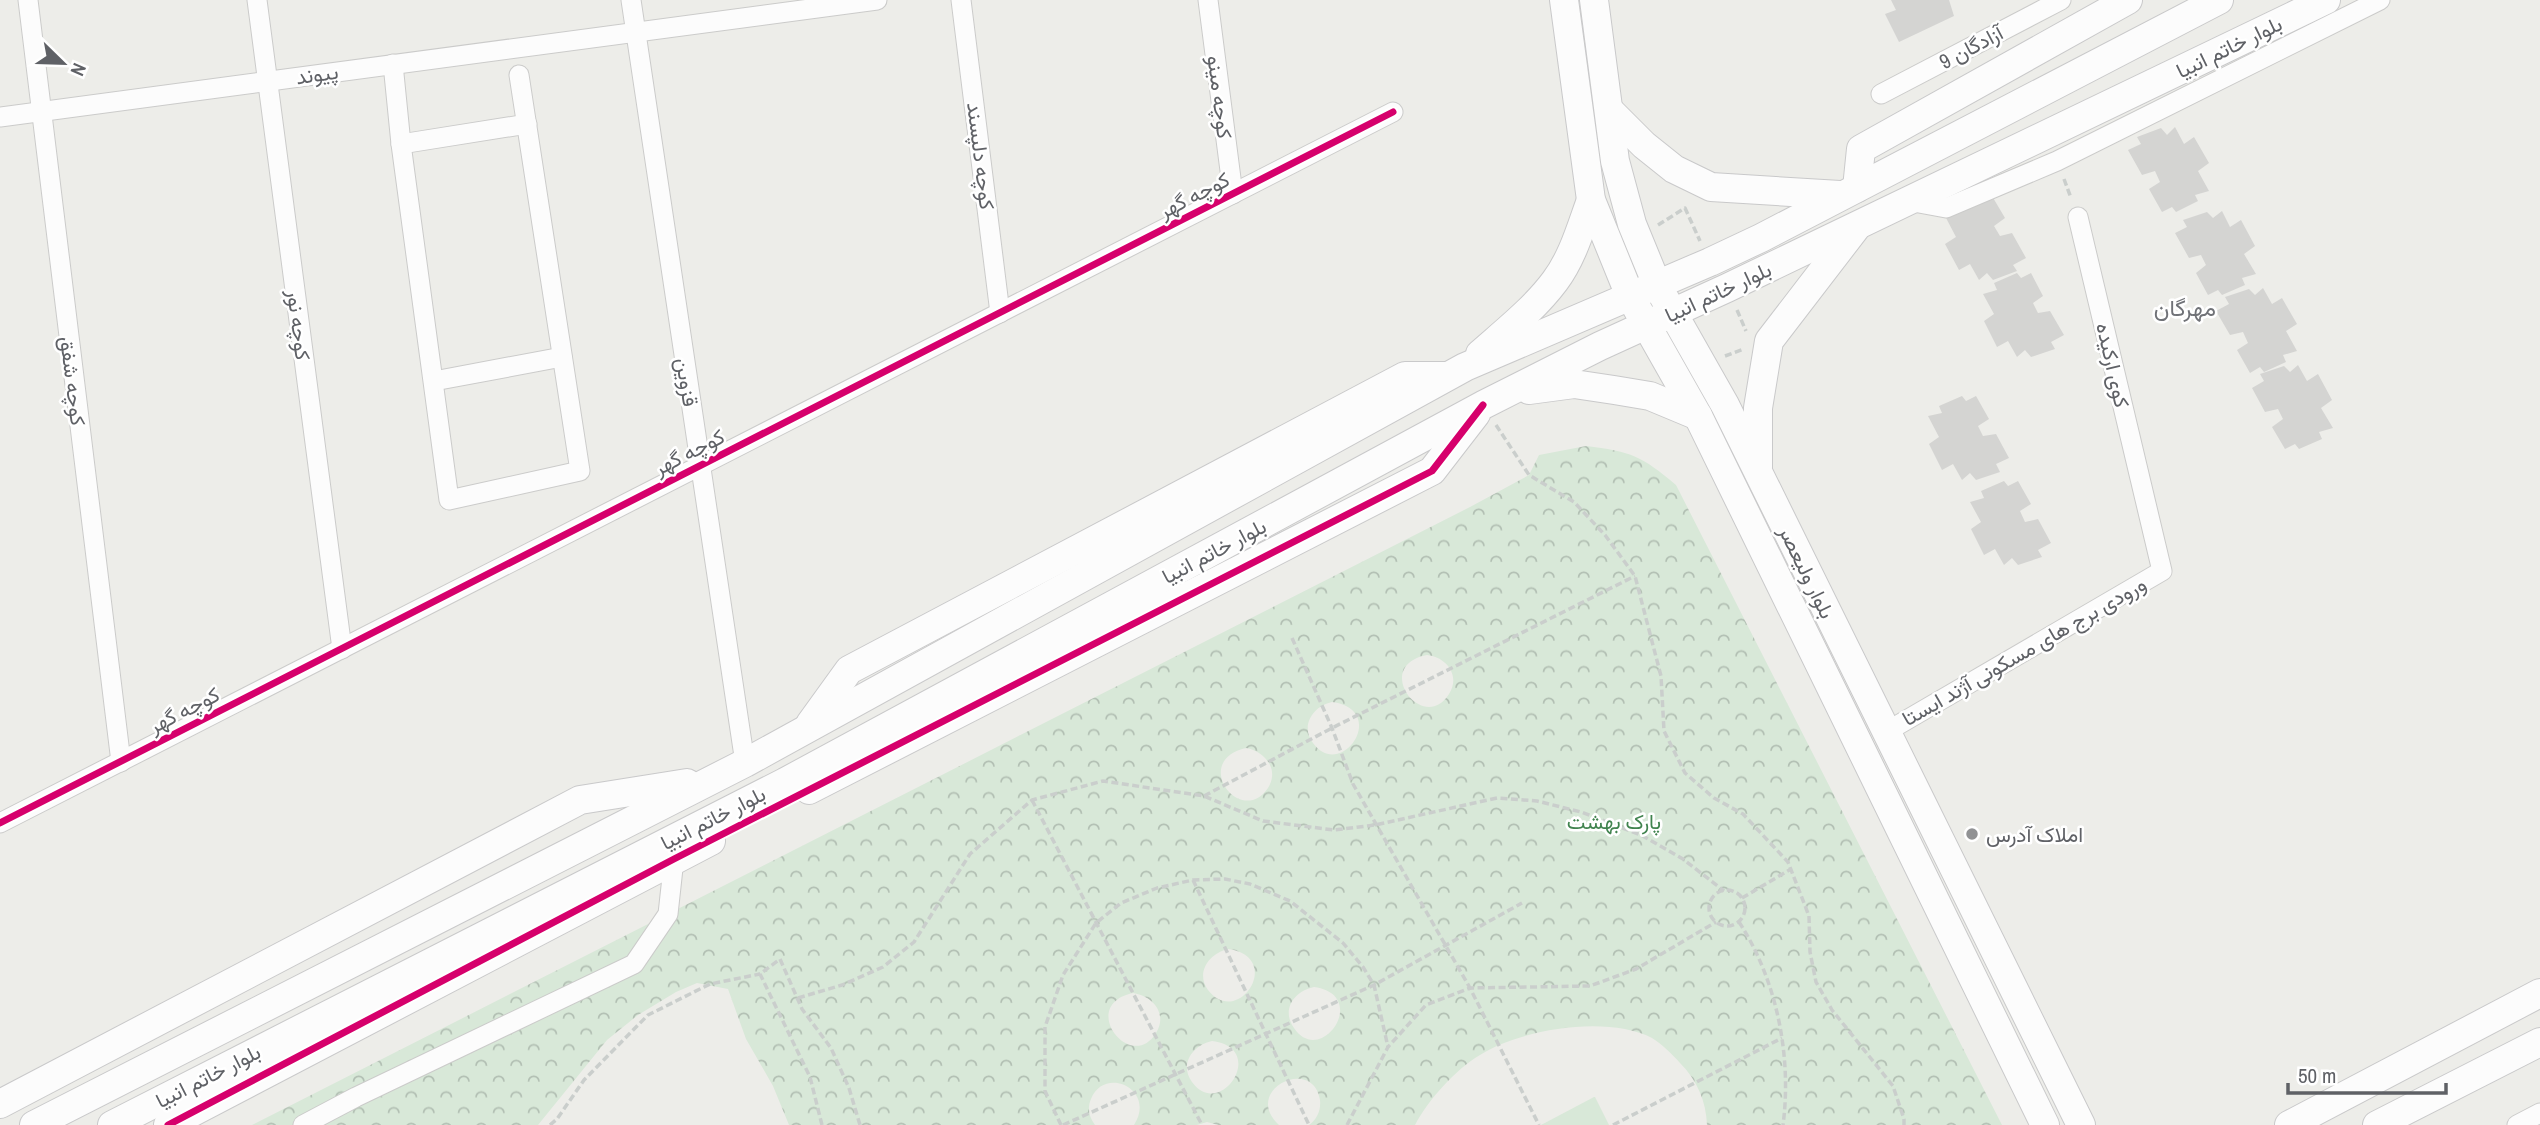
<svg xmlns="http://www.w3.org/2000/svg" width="2540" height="1125" font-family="'Archivo Narrow',Vazirmatn,sans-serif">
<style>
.grass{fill:#d8e8d8}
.park{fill:url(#park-crowns);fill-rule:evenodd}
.building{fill:#d4d4d2}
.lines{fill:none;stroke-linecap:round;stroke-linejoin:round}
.street-casing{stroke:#cbcbca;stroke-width:21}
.secondary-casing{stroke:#c9c9ca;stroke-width:30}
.path{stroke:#cacecc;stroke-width:3.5;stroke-dasharray:7 3.5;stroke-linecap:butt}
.street{stroke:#fcfcfc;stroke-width:19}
.secondary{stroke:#fcfcfc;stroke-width:28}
.cycleway-casing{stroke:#fff;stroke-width:11}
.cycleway{stroke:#d6006c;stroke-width:7}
.poi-dot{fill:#919294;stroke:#fff;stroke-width:2.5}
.labels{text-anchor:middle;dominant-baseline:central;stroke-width:5;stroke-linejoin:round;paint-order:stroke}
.street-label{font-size:21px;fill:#5f6166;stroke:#fff}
.park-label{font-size:21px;fill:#40834e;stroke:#fff}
.poi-label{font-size:21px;fill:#5f6166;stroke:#fff;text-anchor:start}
.neighbourhood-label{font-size:23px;fill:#707277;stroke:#fff}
</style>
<defs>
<pattern id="park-crowns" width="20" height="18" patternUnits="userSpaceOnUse" patternTransform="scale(1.75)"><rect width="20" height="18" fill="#d8e8d8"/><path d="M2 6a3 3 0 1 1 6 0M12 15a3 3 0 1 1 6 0" fill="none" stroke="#b2bfb3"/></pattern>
</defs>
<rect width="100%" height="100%" fill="#edede9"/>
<polygon class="grass" points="1595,1097 1609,1125 1541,1125 1594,1097"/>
<path class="park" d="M 1586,446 C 1630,451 1642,456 1676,485 L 2002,1125 L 1707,1125 C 1706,1101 1697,1080 1680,1063 C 1672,1054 1662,1044 1652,1038 C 1607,1015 1521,1029 1480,1055 C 1456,1069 1428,1100 1415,1125 L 1309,1125 C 1317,1119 1321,1111 1320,1100 C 1313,1055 1241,1090 1279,1125 L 1218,1125 L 1207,1122 L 1197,1125 L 1134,1125 C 1157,1089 1104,1065 1091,1099 C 1087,1108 1089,1117 1095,1125 L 789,1125 L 773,1086 L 746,1039 L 728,989 L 697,983 L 676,992 L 638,1015 L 607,1040 L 538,1125 L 252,1125 L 1470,507 L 1529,475 L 1539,455 ZM 1427,655 C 1446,657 1461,675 1449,694 C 1423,735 1371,666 1427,655 ZM 1332,702 C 1390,710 1341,782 1313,743 C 1300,726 1313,706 1332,702 ZM 1246,748 C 1264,751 1280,769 1268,788 C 1241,828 1190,761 1246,748 ZM 1228,949 C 1285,957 1238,1029 1208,990 C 1195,972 1210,953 1228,949 ZM 1314,987 C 1371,995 1321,1068 1294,1028 C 1281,1010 1294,991 1314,987 ZM 1133,993 C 1153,996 1168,1014 1156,1033 C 1131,1074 1077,1005 1133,993 ZM 1212,1041 C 1269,1048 1220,1121 1192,1082 C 1179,1064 1193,1045 1212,1041 Z"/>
<g class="building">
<polygon points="1891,0 1949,0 1954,16 1899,42 1885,14 1896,10"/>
<polygon points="2175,127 2184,144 2194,137 2209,163 2198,171 2209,191 2195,195 2198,201 2176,212 2172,207 2162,212 2149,189 2160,182 2155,171 2142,175 2128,150 2141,144 2137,137 2161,128 2167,135"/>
<polygon points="1992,196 2005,218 1994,226 2000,236 2012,233 2026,258 2013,265 2017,271 1993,280 1987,273 1979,280 1970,264 1959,270 1945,244 1956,237 1945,216"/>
<polygon points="2222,211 2230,227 2241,220 2255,246 2244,254 2256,274 2242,278 2245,285 2222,295 2218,290 2208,295 2196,273 2206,265 2201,255 2189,258 2175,233 2187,227 2183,220 2207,212 2213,218"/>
<polygon points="2017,273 2021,278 2031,273 2043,296 2033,303 2038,313 2050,311 2064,335 2051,342 2055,349 2031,357 2025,350 2017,357 2008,341 1997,347 1984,321 1994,314 1983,294 1997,290 1994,283"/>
<polygon points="2263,288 2272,304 2282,298 2297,324 2286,331 2297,351 2283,355 2286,362 2264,372 2260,367 2250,373 2237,350 2248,343 2243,332 2230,335 2216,311 2229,304 2225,297 2249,289 2255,295"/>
<polygon points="2298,365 2307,381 2318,374 2332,400 2321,408 2333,428 2319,432 2322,439 2299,449 2295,444 2285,449 2272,427 2283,419 2278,409 2265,412 2252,388 2264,381 2260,374 2284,366 2290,372"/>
<polygon points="1962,396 1966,401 1976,396 1989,419 1978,426 1983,436 1996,434 2009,458 1996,464 2000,472 1976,480 1970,473 1962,480 1953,464 1942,470 1929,444 1939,437 1928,416 1942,413 1939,406"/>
<polygon points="2004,481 2008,486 2018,481 2031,504 2020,511 2025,522 2038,519 2051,543 2038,550 2042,557 2018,565 2012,558 2004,565 1995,549 1984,555 1971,529 1981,522 1970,502 1984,498 1981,491"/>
</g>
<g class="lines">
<defs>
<g id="street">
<polyline points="28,0 121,762"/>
<polyline points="257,0 342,649"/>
<polyline points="631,0 745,763"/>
<polyline points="961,0 1000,313"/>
<polyline points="1208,0 1233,194"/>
<polyline points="393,64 401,144 449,500 580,471 519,75"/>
<polyline points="1881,94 2061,0"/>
<polyline points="0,117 877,0"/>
<polyline points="401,144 527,124"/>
<polyline points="1908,201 1946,208 2057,161 2380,0"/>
<polyline points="434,381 562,357"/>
<polyline points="1886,732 2162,571 2078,217"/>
<polyline points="0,823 1393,112"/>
<polyline points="303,1125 356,1097 634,964 668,914 674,859"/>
<polyline points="2517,1125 2540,1113"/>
</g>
<g id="secondary">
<polyline points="1564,0 1591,200 1630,296 1698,416 2045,1125"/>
<polyline points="1594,0 1615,161 1632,224 1657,285 1725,405 2081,1125"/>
<polyline points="1609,110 1644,145 1674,169 1711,187 1840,195"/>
<polyline points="1857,188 1861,149 2128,0"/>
<path d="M 1480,354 C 1506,331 1535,308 1555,281 C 1573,257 1581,227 1591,200"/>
<polyline points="1529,390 1574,384 1614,390 1650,396 1698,416"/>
<polyline points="1758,467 1758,408 1769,341 1855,229"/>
<polyline points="810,724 849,670 1405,376 1446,376"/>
<polyline points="809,790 1432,471 1476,414"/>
<polyline points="0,1104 580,800 687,783"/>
<polyline points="34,1125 745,763 1465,367 1710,262 1761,238 2219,0"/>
<polyline points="112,1125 785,782 1483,405 1600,346 1727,288 2326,0"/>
<polyline points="168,1125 711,841"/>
<polyline points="2289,1125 2540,993"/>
<polyline points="2377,1125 2540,1042"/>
</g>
</defs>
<use href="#street" class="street-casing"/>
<use href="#secondary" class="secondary-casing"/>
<g class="path">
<polyline points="2064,179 2071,198"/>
<polyline points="1658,225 1685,208 1700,241"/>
<polyline points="1737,310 1746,331"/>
<polyline points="1725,356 1744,349"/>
<polyline points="1496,425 1529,475 1574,502 1605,535 1635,576 1661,676 1664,731 1685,773 1714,798 1743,814 1788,862 1809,916 1810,952 1816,982 1832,1010 1893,1086 1904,1119 1904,1125"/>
<polyline points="1292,638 1332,728 1353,784 1470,988 1539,1125"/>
<polyline points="1204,796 1332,728 1635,576"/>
<polyline points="1032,800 1202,1125"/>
<polyline points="1193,880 1309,1125"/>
<circle cx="1727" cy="908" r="18"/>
<polyline points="1742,898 1791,869"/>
<path d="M 1739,922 C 1777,980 1792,1057 1783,1125"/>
<polyline points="798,998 842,985 883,967 914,942 970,854 1032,800 1103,781 1204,796 1263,821 1334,830 1375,825 1497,798 1537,801 1581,812 1641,835 1683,859 1724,891"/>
<polyline points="550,1125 557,1119 584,1080 648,1015 710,984 760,974"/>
<polyline points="822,1125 810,1077 760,974 780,959 802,1009 831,1048 849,1088 860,1125"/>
<polyline points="1061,1125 1045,1091 1045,1027 1063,975 1096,923 1121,903 1157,888 1193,880 1225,879 1250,884 1290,901 1343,943 1363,967 1374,985 1388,1047"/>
<polyline points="1063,1125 1374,985 1522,903"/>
<polyline points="1347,1125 1388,1047 1426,1005 1470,988 1590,986 1636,969 1716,922"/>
<polyline points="1613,1125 1782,1038"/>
</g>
<use href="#street" class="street"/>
<use href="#secondary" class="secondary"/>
<defs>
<g id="cycleway">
<polyline points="0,823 1393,112"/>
<polyline points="168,1125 674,859 1432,471 1483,405"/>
</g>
</defs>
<use href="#cycleway" class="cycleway-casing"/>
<use href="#cycleway" class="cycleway"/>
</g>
<circle class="poi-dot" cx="1972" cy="834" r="7"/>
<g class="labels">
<g class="street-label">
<text transform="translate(1971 47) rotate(-28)">آزادگان 9</text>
<text transform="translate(2229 47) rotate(-26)">بلوار خاتم انبیا</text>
<text transform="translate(317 74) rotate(-8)">پیوند</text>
<text transform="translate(1220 97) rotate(83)">کوچه مینو</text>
<text transform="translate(981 156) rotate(83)">کوچه دلپسند</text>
<text transform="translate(1194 195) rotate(-27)">کوچه گهر</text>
<text transform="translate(1718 292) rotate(-25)">بلوار خاتم انبیا</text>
<text transform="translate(299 325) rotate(83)">کوچه نور</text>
<text transform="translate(2113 365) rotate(77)">کوی ارکیده</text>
<text transform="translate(73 381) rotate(83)">کوچه شفق</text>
<text transform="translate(687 382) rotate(81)">قزوین</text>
<text transform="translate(689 452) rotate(-27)">کوچه گهر</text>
<text transform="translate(1214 551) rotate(-28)">بلوار خاتم انبیا</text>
<text transform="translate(1807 572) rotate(64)">بلوار ولیعصر</text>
<text transform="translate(2024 651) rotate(-30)">ورودی برج های مسکونی آژند ایستا</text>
<text transform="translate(184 710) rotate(-27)">کوچه گهر</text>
<text transform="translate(713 818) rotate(-27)">بلوار خاتم انبیا</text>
<text transform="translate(208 1076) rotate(-27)">بلوار خاتم انبیا</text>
</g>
<g class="park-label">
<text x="1614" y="821">پارک بهشت</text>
</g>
<g class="poi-label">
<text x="1986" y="834">املاک آدرس</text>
</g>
<g class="neighbourhood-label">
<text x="2185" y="307">مهرگان</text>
</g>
</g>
<g transform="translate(63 63) rotate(113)" stroke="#ffffff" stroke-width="5" paint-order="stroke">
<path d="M0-5L12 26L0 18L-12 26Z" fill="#5f6166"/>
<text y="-10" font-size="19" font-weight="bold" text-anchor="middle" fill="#5f6166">N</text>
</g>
<path d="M2288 1083v10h158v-10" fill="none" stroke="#5f6166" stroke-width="3.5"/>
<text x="2298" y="1083" font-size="21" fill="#5f6166" stroke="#ffffff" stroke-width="5" paint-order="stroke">50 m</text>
</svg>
